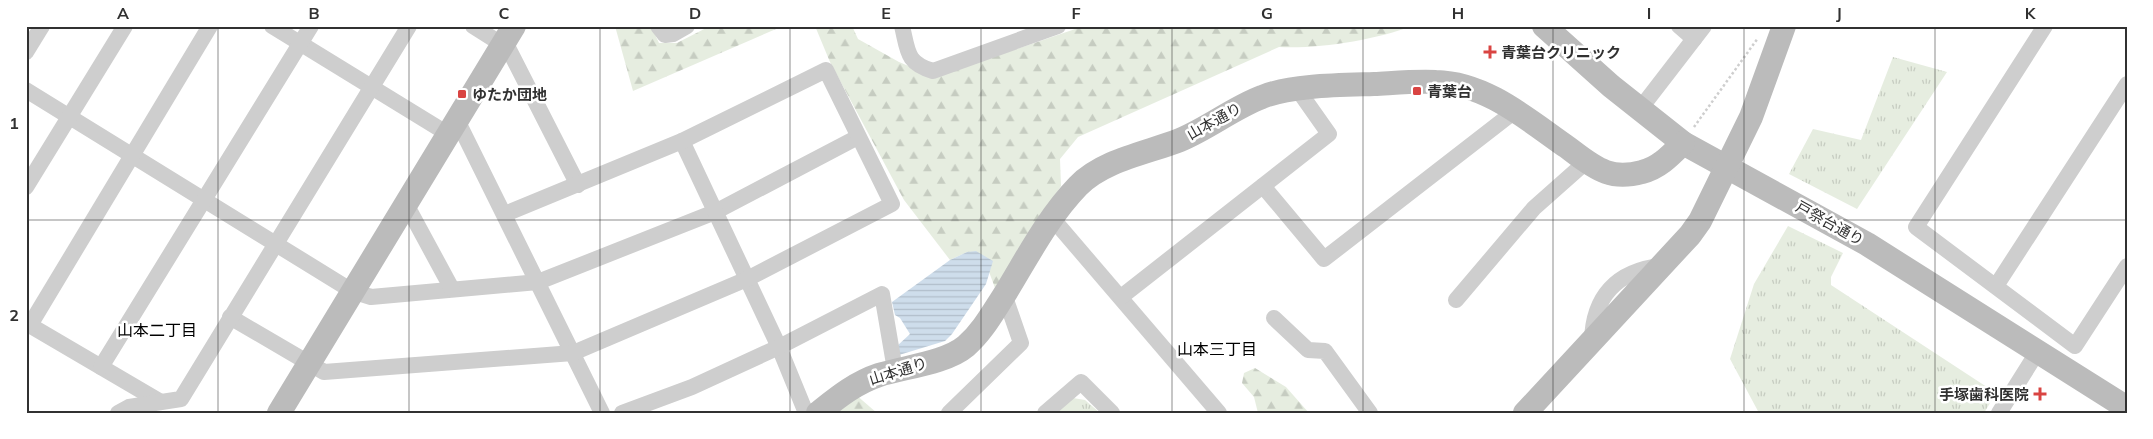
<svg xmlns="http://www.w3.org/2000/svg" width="2153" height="439" font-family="Mulish,'Noto Sans JP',sans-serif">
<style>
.grass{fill:url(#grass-tufts)}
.forest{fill:url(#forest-firs)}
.water{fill:url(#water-rules)}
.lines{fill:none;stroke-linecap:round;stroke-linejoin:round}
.path{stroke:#cecece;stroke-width:2.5;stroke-dasharray:2.5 2.5;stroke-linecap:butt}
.street{stroke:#cecece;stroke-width:16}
.secondary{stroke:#bbb;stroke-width:24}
.grid{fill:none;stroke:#313131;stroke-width:1;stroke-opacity:0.55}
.poi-dot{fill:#d94442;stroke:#fff;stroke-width:2}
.labels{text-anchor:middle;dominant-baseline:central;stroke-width:5;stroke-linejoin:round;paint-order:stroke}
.poi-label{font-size:15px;font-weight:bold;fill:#313131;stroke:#fff;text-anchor:start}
.street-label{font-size:15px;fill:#313131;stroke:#fff}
.neighbourhood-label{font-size:16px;fill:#000;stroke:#fff}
.neatline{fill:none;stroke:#313131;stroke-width:2}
.grid-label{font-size:16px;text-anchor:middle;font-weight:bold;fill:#313131}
</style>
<defs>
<pattern id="grass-tufts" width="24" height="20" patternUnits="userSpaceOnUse" patternTransform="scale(1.25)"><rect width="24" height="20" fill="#e6ede0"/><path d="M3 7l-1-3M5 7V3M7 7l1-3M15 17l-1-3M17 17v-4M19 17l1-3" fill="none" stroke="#c6ccc1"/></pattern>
<pattern id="forest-firs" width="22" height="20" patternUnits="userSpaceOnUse" patternTransform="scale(1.25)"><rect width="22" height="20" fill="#e6ede0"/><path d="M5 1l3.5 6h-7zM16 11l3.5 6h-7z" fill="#c6ccc1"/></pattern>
<pattern id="water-rules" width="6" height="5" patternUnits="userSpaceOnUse" patternTransform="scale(1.25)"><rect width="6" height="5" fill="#ceddeb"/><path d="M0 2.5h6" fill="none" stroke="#b1beca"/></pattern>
</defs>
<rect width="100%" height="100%" fill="#fff"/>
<g class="grass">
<polygon points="1893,57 1947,72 1857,209 1789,174 1813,129 1861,140"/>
<polygon points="1788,226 1843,253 1831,277 1831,285 1996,393 1984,413 1759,413 1730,359 1754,284"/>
<polygon points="1073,398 1085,400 1100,413 1055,413"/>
</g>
<g class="forest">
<polygon points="615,26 651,26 659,43 677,43 710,26 783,26 633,91"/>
<path d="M 815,26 L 852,26 L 858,39 L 899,62 L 935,77 L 1084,26 L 1412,26 C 1375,40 1319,49 1279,47 L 1078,137 L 1060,159 L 1061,186 L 995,288 L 988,269 L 967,252 L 950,260 L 904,200 L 830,62 Z"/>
<polygon points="1255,368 1286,387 1309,413 1258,413 1254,397 1242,383 1244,373"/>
<polygon points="855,394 877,413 830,413"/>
</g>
<polygon class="water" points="976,251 993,261 986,284 952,334 945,341 899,355 897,346 910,334 900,318 895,315 892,302 950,260 967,252"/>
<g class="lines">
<polyline class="path" points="1694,127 1758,38"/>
<g class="street">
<polyline points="272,26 448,134"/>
<polyline points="473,26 503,45"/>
<polyline points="658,26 665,35 673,34 687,26"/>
<path d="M 902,26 C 908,51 906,63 933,71 L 1058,26"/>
<polyline points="1679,26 1694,39"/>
<polyline points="2045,26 1916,227 2075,346 2127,266"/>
<polyline points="505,42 578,185"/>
<polyline points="26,52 42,26"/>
<polyline points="26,90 352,291 371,297 538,282 715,212 858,137"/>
<polyline points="1640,109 1704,26"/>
<polyline points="457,120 602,413"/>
<polyline points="682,141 779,347 806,413"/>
<polyline points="1263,186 1324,259 1515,111"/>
<polyline points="26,187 125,26"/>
<polyline points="406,204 452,289"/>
<polyline points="1052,218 1219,413"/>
<polyline points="1996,286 2127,84"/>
<polyline points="1121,297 1329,134 1298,90"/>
<polyline points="1456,300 1534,208 1587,161"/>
<polyline points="230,317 324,372 573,353 747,279 892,204 826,70 682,141 505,214"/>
<polyline points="1274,318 1308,350 1325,351 1370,413"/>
<polyline points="26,323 159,401"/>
<polyline points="30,325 210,26"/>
<path d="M 1592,341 C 1593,297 1616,271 1661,266"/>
<polyline points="101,367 311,26"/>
<polyline points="118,413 129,407 181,399 409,26"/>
<polyline points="622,413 692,387 779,347 882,294 895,370"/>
<polyline points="949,413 1021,343 1004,294"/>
<polyline points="1045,413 1081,382 1112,413"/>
<polyline points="1999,413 2038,351"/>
</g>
<g class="secondary">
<polyline points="1544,26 1611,86 1683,143 1867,244 2127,408"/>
<polyline points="279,413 514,26"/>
<path d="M 818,413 C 837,398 855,383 879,375 C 904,367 946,363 966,346 C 982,332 992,314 1003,297 C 1026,260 1047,218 1078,186 C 1103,160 1147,153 1180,140 C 1209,128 1233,108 1262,97 C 1291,85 1342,85 1374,84 C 1394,83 1415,81 1436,82 C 1486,83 1528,120 1567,147 C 1579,156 1592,167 1606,172 C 1617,176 1631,175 1642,172 C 1659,168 1671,155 1683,143"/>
<polyline points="1525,413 1690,235 1700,221 1751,117 1784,26"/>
</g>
</g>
<path class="grid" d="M 218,26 L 218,413M 409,26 L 409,413M 600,26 L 600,413M 790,26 L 790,413M 981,26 L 981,413M 1172,26 L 1172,413M 1363,26 L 1363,413M 1553,26 L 1553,413M 1744,26 L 1744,413M 1935,26 L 1935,413M 26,220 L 2127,220"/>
<g class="poi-dot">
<path d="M1487.5 44.5h5v5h5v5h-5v5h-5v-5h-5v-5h5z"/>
<rect x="1412" y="86" width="10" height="10" rx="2.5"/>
<rect x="457" y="89" width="10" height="10" rx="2.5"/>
<path d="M2037.5 386.5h5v5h5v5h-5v5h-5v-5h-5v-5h5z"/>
</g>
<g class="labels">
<g class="poi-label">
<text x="1501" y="52">青葉台クリニック</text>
<text x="1427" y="91">青葉台</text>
<text x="472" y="94">ゆたか団地</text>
<text x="2029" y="394" text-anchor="end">手塚歯科医院</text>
</g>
<g class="street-label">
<text transform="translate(1214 121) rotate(-29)">山本通り</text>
<text transform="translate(1830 223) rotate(29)">戸祭台通り</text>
<text transform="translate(898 371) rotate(-17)">山本通り</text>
</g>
<g class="neighbourhood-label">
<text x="157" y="330">山本二丁目</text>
<text x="1217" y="349">山本三丁目</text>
</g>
</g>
<rect width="2153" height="439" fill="none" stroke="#ffffff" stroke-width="55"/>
<rect x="28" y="28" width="2098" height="384" class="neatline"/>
<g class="grid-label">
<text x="123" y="19">A</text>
<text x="314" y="19">B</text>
<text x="504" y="19">C</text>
<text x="695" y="19">D</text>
<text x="886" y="19">E</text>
<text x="1076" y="19">F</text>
<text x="1267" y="19">G</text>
<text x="1458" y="19">H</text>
<text x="1649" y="19">I</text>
<text x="1839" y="19">J</text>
<text x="2030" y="19">K</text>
<text x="14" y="129">1</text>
<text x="14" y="321">2</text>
</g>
</svg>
